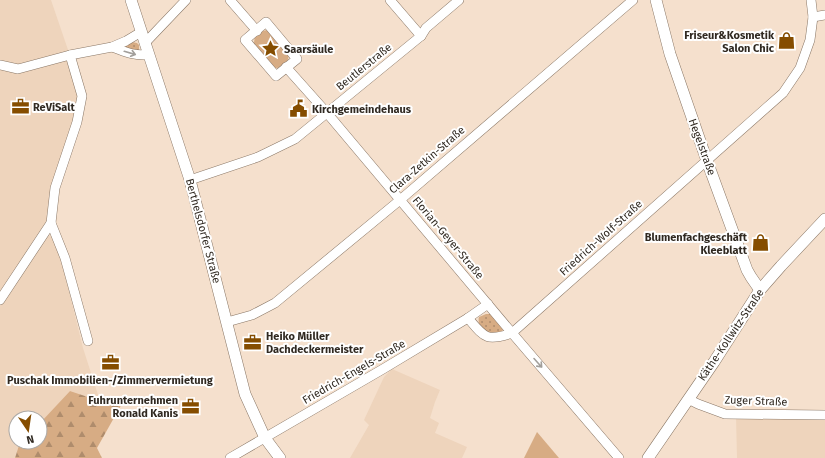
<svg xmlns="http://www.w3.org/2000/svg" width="825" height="458" font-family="'Fira Sans',sans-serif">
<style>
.built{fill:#eed4bc}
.grass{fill:url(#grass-dots)}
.forest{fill:url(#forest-firs)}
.green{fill:#d7ac84}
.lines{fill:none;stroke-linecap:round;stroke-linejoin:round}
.minor-casing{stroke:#8a7766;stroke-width:10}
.tertiary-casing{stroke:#8a7766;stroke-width:12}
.minor{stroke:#fff;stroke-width:9}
.tertiary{stroke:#fff;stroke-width:11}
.oneway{stroke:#a29f9b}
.labels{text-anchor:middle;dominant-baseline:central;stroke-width:4;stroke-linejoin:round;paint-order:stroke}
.poi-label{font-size:11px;font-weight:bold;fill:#302921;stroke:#fff;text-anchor:start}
.street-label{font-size:11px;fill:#302921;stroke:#fff}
</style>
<defs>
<pattern id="grass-dots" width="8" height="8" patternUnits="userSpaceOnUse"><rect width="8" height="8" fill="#d7ac84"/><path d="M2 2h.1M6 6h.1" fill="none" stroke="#af8c6c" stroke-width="1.8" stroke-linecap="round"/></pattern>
<pattern id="forest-firs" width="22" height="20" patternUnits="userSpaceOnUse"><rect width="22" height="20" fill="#d7ac84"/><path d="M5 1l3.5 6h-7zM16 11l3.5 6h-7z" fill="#af8c6c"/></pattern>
</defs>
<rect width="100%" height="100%" fill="#f5e0cd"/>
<g class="built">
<polygon points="0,0 51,0 79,82 78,103 45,234 53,237 62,263 83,348 100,401 70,391 40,423 40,418 16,418 16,442 20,442 15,458 0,458"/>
<polygon points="392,369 440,390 435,402 430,418 439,423 435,433 467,447 462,458 350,458 369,425 364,420 384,377"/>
<polygon points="736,417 825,417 825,458 737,458"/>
</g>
<g class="grass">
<polygon points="132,42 137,43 139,45 139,49 138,51 117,47"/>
<path d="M 486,314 L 492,314 L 503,329 L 502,332 L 488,334 C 482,328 477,325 479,317 Z"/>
</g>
<polygon class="forest" points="70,391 100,401 124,400 97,448 102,458 15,458 20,442 40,442 40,423"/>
<g class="green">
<path d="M 268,30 L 289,53 C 289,63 283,69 273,68 L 254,44 C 254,34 259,31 268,30 Z"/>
<polygon points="537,432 559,458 524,458"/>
</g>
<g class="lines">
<defs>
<g id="minor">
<polyline points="230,0 257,31"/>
<polyline points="390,0 421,36"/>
<polyline points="813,17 825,15"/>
<polygon points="266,22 297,59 276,76 245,40"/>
<polyline points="145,43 186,0"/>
<path d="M 112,47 C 124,51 135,57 148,54"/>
<polyline points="0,65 18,69 70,55 112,47 126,41 141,32"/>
<polyline points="286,67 327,113 512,333 619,458"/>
<polyline points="190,180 258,157 295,139 421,36 426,28 459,0"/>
<polyline points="51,223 65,258 88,341"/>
<polyline points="0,300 51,223 55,188 77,122 82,96 70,55"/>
<path d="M 468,318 C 484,337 486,342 512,333 L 783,93 L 800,68 L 810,40 L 813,17 L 811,0"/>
<polyline points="227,322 252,315 275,303 400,200 633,0"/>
<polyline points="688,399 698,404 725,414 825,415"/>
<polyline points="230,458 383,369 468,318 488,304"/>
</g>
<g id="tertiary">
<polyline points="131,0 190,180 245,394 265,438 280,458"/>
<polyline points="656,0 670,54 707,161 747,270 751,277 760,290"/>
<polyline points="648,458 714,362 760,290 781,266 825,219"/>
</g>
</defs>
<use href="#minor" class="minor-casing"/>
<use href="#tertiary" class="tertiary-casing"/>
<use href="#minor" class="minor"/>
<use href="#tertiary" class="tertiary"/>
</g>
<defs><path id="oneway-shaft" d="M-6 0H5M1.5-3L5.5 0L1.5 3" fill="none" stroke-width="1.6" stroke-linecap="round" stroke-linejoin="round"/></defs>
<g class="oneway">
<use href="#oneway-shaft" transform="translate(130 53) rotate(16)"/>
<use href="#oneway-shaft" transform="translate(538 363) rotate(48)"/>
</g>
<defs>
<symbol id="shop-bare" viewBox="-9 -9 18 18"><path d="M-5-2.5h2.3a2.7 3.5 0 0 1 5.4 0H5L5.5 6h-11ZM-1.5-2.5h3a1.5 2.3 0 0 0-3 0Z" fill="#854d00" stroke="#fff" stroke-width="2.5" paint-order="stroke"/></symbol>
<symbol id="sight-bare" viewBox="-9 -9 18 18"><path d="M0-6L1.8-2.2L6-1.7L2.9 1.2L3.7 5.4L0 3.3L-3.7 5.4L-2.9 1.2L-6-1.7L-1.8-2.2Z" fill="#854d00" stroke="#fff" stroke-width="2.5" paint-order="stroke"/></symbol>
<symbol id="office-bare" viewBox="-9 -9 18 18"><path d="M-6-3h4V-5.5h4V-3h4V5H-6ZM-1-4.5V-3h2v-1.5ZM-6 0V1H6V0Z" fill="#854d00" stroke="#fff" stroke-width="2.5" paint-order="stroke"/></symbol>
<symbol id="civic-bare" viewBox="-9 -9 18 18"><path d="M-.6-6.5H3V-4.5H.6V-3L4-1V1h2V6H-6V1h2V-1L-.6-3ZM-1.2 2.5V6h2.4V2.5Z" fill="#854d00" stroke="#fff" stroke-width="2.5" paint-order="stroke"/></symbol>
</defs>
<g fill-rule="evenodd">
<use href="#shop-bare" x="774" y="28" width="25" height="25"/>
<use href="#sight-bare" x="258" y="36" width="25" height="25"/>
<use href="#office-bare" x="8" y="94" width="25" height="25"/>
<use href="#civic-bare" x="286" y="96" width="25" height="25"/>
<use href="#shop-bare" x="748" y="230" width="25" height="25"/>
<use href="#office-bare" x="240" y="330" width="25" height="25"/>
<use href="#office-bare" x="98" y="350" width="25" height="25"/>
<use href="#office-bare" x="178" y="394" width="25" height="25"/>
</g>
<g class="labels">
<g class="poi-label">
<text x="774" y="35" text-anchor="end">Friseur&amp;Kosmetik<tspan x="774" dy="13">Salon Chic</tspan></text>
<text x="284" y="49">Saarsäule</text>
<text x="33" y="107">ReViSalt</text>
<text x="312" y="109">Kirchgemeindehaus</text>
<text x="747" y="237" text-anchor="end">Blumenfachgeschäft<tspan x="747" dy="13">Kleeblatt</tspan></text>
<text x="266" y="336">Heiko Müller<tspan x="266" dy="13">Dachdeckermeister</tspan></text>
<text x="110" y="380" text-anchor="middle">Puschak Immobilien-/Zimmervermietung</text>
<text x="178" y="400" text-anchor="end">Fuhrunternehmen<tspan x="178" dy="13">Ronald Kanis</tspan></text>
</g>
<g class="street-label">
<text transform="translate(364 67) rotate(-39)">Beutlerstraße</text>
<text transform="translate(702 147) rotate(70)">Hegelstraße</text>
<text transform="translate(427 160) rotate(-41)">Clara-Zetkin-Straße</text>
<text transform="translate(203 231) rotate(75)">Berthelsdorfer Straße</text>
<text transform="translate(448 238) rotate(50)">Florian-Geyer-Straße</text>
<text transform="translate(601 238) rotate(-42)">Friedrich-Wolf-Straße</text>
<text transform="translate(731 335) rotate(-56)">Käthe-Kollwitz-Straße</text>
<text transform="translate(354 372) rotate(-30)">Friedrich-Engels-Straße</text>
<text transform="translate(756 401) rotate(2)">Zuger Straße</text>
</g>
</g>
<g transform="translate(28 430) rotate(167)"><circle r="19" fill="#ffffff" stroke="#aca9a6"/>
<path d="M0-3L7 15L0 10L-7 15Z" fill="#854d00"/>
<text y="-6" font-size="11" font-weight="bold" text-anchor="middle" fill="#302921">N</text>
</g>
</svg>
